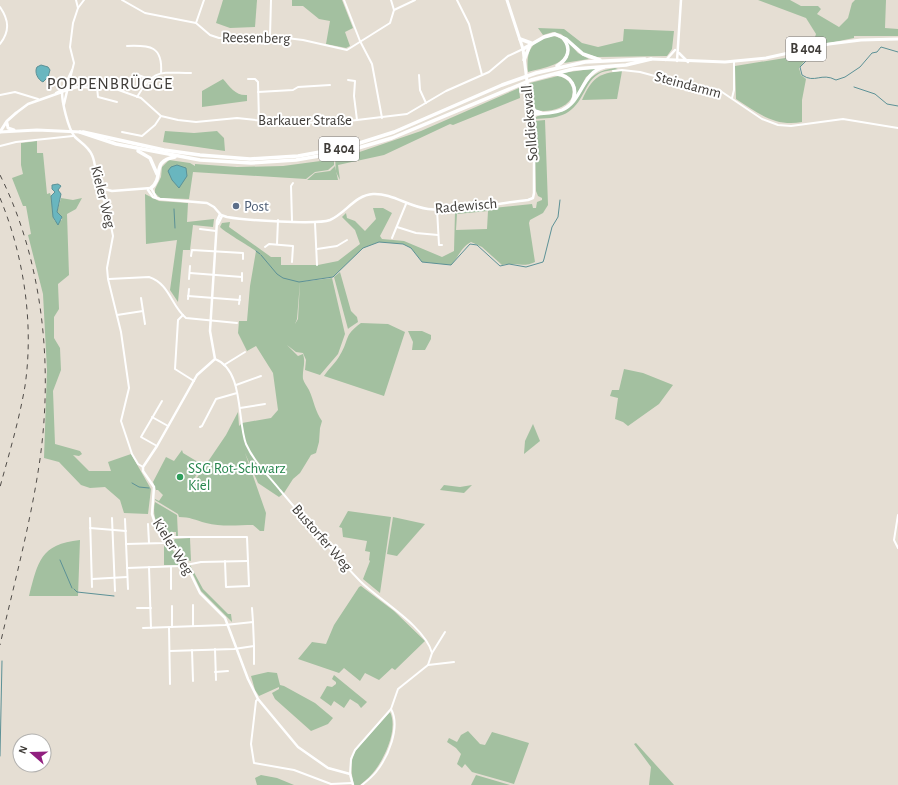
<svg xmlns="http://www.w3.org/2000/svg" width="898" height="785" font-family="'Alegreya Sans',sans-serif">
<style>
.green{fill:#a3c0a0;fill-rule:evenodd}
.water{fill:#69b6bf;stroke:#5c9196}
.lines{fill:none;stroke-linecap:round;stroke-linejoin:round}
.stream{stroke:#5c9196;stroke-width:1}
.minor{stroke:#fff;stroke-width:2}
.tertiary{stroke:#fff;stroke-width:2.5}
.secondary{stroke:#fff;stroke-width:3}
.primary{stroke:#fff;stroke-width:3}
.trunk{stroke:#fff;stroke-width:3.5}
.rail{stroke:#504c48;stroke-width:1;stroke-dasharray:5 5;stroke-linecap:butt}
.service-dot{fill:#5c6f8a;stroke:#fff;stroke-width:1.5}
.leisure-dot{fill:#2e9e5b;stroke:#fff;stroke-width:1.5}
.labels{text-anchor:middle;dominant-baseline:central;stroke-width:4;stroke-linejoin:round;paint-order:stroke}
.shield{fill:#fff;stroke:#797674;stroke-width:1}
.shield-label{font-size:14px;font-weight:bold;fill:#3f3c38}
.street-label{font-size:15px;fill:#3f3c38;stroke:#fff}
.service-label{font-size:15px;fill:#4e5e75;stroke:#fff;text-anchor:start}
.leisure-label{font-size:15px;fill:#27864d;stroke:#fff;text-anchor:start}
.quarter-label{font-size:17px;letter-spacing:1px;fill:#3f3c38;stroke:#fff}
</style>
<rect width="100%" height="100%" fill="#e5ded3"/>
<g class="green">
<polygon points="223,0 257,0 255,27 230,28 216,23"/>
<polygon points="292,0 342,0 353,28 345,32 350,46 346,48 326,44 330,21 319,19 303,6 292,6"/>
<polygon points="758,0 790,0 801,6 818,6 821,9 817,14 839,27 848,18 852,3 855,0 886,0 885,28 898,29 898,36 854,36 854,38 789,51 788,48 815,37 816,34 806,18"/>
<polygon points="538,28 564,29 582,43 598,47 623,41 624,29 674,31 672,49 667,56 597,57 583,53 561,34 553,32 543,35"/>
<path d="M 553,36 C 559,37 563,39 566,45 C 572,65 541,68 528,72 C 526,50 531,41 553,36 Z"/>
<polygon points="566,40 578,53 589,59 564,63 568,57"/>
<path d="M 810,54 L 799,68 L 801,75 L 806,79 L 802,100 L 802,122 C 775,127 758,113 736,99 L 735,66 Z"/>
<path d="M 598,68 L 586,77 L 576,97 C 577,86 573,77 562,73 Z"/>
<path d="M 615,68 L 618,69 C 611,71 603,70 597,75 C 590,80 587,87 583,94 C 571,117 558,118 534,119 C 542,110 560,117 569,107 C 587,89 584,72 615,68 Z"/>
<path d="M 622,71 L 617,99 L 582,100 C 592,78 598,73 622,71 Z"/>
<path d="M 558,76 C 569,78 576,88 571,99 C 564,109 547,113 536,110 L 533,102 L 530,83 Z"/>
<path d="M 223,79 C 230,87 236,96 247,95 L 247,101 L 202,107 L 202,91 Z"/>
<polygon points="519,88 520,98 453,125 450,124 384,155 338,165 340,180 336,172 335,157 342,158 421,131"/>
<path d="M 545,120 L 548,205 L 543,213 L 530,220 L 529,223 L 535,262 C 524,268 513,262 502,265 L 482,247 L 471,242 C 460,248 459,257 451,265 L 422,262 L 411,248 L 403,244 L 379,242 L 363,248 L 333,277 L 300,282 L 297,319 L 295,324 L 298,319 L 300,282 L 332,278 L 345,334 L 338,354 L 320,375 L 305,370 L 306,360 L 303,353 L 296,352 L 287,345 L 298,356 L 303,354 C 306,363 302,370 303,379 C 304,383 307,386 309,390 C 314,401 315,411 322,421 L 320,428 L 319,442 L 316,453 L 311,455 L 300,473 L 293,479 L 284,493 L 279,497 L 258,483 L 245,453 L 266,513 L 264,531 L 260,531 L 253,525 C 238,525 221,527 206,523 C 195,520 190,517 179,517 L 178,514 L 155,500 L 155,499 L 159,501 L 163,495 L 158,490 L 156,490 L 153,482 L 166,457 L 174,461 L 182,450 L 183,453 L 203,465 L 187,489 L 188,491 L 226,435 L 238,412 L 239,426 L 242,423 L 271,418 L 278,410 L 273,373 L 256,346 L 247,351 L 238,333 L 239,321 L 247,321 L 250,286 L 256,251 C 249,246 223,231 220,227 L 222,223 L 230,222 L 229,227 L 271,257 L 281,257 L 281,265 L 318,265 L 338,261 L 360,244 L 355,230 L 342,217 L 346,213 L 347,218 L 355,221 L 365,231 L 376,219 L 373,208 L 383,208 L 392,213 L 380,236 L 382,239 L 404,241 L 442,257 L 454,251 L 455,212 L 532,204 L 533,208 L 536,208 L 537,202 L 542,200 L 542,198 L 538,196 L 536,191 L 534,121 ZM 488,211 L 487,229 L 456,230 L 457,214 Z"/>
<polygon points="165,131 194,133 217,131 224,138 225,151 163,142"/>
<polygon points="37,141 37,153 43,153 47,194 50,193 51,196 54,220 57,222 62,220 62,217 57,212 61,198 73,200 82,198 76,209 67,214 69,275 58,284 59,309 54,317 54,338 60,348 61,370 53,391 55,444 80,451 82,454 79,456 73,455 89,471 111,471 108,462 131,454 151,489 148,514 124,513 120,500 105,487 90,488 81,485 59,462 44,458 47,370 43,294 28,235 31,234 26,206 23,206 12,178 23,174 21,165 21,143"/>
<polygon points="334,157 334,165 328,170 315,172 306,179 193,172 189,199 160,198 155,193 155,189 161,177 162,167 169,160 190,163 195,166 195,164 237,167 283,166 328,160"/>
<polygon points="335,166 338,180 307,180 315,173 330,171"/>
<polygon points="145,194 159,201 188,203 187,222 214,219 213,227 193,225 190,250 183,250 178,302 170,290 177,240 146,244"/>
<polygon points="340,272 351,311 357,317 358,322 349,328 348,329 334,277"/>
<path d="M 361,323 L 388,324 L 405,332 L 384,396 L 324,376 C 329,368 336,363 340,355 C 350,339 343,336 361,323 Z"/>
<polygon points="408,331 422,331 431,335 431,339 425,350 412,350 413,342"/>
<polygon points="624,369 643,373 673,385 659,404 628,426 623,422 615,419 618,398 610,396 612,390 619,390"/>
<polygon points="533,424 540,441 524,454 525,441"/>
<polygon points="444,485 460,487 472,485 464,493 440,490"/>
<path d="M 155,502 L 177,515 L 178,536 L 176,536 L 176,532 L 172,532 L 172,536 L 169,536 C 156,528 152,515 155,502 Z"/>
<polygon points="348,511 391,517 380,593 363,579 370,561 369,560 370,552 365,551 367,541 343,537 342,528 339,527"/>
<polygon points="393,517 425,524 397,556 387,554"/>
<polygon points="190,538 191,561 186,560 173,541 175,539"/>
<path d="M 80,540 L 78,596 L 29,596 C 38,562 40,544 80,540 Z"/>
<polygon points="164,544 167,544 175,553 181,565 164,565"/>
<polygon points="190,565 203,589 228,614 231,614 232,622 201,591 190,568"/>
<polygon points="361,586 394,611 425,641 395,670 392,668 379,680 365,673 360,681 344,668 339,673 298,659 312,642 326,644 334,625 359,587"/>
<polygon points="268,672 277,673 280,685 284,686 315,703 333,718 328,724 311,731 275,699 272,693 279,689 279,687 259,696 255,690 251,676"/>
<polygon points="334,675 367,702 361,708 358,704 350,699 344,708 334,701 331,706 320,698 327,686 332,687 336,684 336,682 332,679"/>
<path d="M 390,712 C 398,728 386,755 376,769 C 372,775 366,780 360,785 L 354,785 C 351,773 350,762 355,751 Z"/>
<polygon points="468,731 480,744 485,745 492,732 529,743 514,784 472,772 465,764 462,768 457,764 461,754 456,748 447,742 449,738 457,742 461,735"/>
<polygon points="636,743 674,785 649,785 651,767 634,744"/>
<polygon points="261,775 277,778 294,785 257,785 255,778"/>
<polygon points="476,775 510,785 471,785"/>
</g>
<g class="water">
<path d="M 41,65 L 48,67 L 50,70 L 48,77 L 43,82 C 38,80 34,72 37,67 Z"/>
<polygon points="177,165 186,168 187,176 179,188 172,180 168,171 171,167"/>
<polygon points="52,185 58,184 61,186 58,190 61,194 57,212 62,217 58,225 53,217 51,196 55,192 52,189"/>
</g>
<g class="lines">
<g class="stream">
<path d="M 811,56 L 800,67 L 802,75 C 815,84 821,72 836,80 L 845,77 L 860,67 L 872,53 L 877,52 L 881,47 L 898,52"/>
<polyline points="854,87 875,94 887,104 898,106"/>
<polyline points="174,209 175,228"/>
<polyline points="256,251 260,254"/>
<polyline points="261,255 277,274 283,278 299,282 333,277 363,248 379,242 403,244 411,248 422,262 451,265 470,244 477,245 500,266 509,264 526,267 543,262 544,259 552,227 558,217 560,200"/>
<polyline points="132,483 139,487 149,488"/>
<polyline points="60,560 72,588"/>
<polyline points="74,589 77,592 114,596"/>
<polyline points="0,756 2,661"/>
</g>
<g class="minor">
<polyline points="76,0 78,8"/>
<polyline points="84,0 78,8 73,23 70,47 74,63 68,87 113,88 141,98 161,116 178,120 196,122 237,118 273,122 332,123 407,114 446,91 489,72 508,56 523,49"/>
<polyline points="122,0 145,13 196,23 210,35 219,38 270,36 303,40 347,50 390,23 394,10 391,0"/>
<polyline points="344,0 360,41 372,64 382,118"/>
<polyline points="457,0 469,24 482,75"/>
<path d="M 0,7 C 9,20 10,31 0,44"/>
<polyline points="394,10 415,0"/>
<polyline points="196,23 204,0"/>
<polyline points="270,36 271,0"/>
<path d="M 127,46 C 150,45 163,46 161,73"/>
<polyline points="613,71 622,70 640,72 692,86 719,90 762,119 778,125 791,126 843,119 898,128"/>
<polyline points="419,75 420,90 426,103"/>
<polyline points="133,77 138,75 149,79"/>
<polyline points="248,79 255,79 258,82 259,121"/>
<polyline points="348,80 355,81 354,96 357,120"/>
<polyline points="97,87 98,97 117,102"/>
<polyline points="63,89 72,70"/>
<polyline points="62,92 78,87"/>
<polyline points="258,92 293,90 298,87 330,85"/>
<polyline points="0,95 15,92 38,99"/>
<path d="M 137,97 C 154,68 160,73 191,73"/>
<polyline points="732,98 734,90 734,62"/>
<polyline points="122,132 142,136 155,125 161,116"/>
<polyline points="0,146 16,142 73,136"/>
<polyline points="103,190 102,196 108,211 113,236 107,268 108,279 121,332 129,388 121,421 132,454 138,464 143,467"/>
<polyline points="437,209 439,245 442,245"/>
<polyline points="292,221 291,186 293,183"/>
<polyline points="315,223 317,265"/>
<polyline points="397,227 416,233 438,235"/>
<polyline points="200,229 216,231"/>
<polyline points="392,238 406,204"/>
<polyline points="277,244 278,220"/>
<polyline points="265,247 269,244 293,246 292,262"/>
<polyline points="317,249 337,246 347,240"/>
<polyline points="191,256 192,250 243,253 243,259"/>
<polyline points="190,273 242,277"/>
<path d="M 109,279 L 149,277 C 170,284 171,306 186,318 L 237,323"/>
<polyline points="189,279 190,266"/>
<polyline points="242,281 242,273"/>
<polyline points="188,296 240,300"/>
<polyline points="141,298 145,324"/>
<polyline points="188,299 189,289"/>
<polyline points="239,304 240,296"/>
<polyline points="117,315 143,311"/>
<polyline points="183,315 178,320 175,369 194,381"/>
<path d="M 215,359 C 244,370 237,420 246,444 C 254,462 268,475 280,490 C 306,521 332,552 360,581 C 379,600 425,626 432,653"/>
<polyline points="224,365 245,352"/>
<polyline points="236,385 261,376"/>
<polyline points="240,408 265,404"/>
<polyline points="152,417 168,426"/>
<polyline points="200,427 202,426 216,399 237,393"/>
<polyline points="157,446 141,437 162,401"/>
<polyline points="898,515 894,540 898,548"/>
<polyline points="90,518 92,587"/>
<polyline points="112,518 115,591"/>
<polyline points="125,519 128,589"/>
<polyline points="148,524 149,543"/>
<polyline points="90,528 126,531"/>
<polyline points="126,544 165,543 172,537 247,537 249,586 226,587 225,561"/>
<polyline points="149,567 151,628"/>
<polyline points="171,567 171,589"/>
<polyline points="127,568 181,566 201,562 248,561"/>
<polyline points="92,579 127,577"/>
<polyline points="193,605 193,626"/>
<polyline points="172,606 172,627"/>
<polyline points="137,608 151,608"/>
<polyline points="252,608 253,622"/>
<polyline points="169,627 170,684"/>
<polyline points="143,628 225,625 253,622 254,646 234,649 170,651"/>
<polyline points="254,646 254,664"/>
<polyline points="215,649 216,680"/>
<polyline points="192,650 193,681"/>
<polyline points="428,665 454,662"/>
<polyline points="215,672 228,671"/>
<polyline points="258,699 256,701 251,744 254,763 294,770 331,784 352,783"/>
<polyline points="350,774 351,759 355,750 391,709 398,689 428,665 432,653 445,632"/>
<path d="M 362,785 C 367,781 372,777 376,772 C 388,757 401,727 391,709"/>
</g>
<g class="tertiary">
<polyline points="679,53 688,62"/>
<polyline points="666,60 675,50"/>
<polyline points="677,61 681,0"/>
<polyline points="56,93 67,87"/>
<polyline points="64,104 68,87"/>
<path d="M 16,113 L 28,104 L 62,92 C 62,102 68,129 75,137 C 81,143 88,146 92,155 C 97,165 94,179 100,188 L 112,191 L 151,188 L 156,197"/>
<path d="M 148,190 L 153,197 L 160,199 L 207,203 L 214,207 L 221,215 L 227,217 C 244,220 317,225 330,220 C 346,213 355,195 373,194 C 392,193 409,207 428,209 C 457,212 499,203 528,200 L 533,198 L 534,193 L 534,142 L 531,114"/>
<polyline points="220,214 217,221 210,331 215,359 197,375 157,446 143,467 143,471 154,487 152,514 155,523 182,556 200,593 225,618 248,679 258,699 298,747 328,768 350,774 353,785"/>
<polyline points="218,224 222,216"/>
</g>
<polyline class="secondary" points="507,0 523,49 531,114"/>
<g class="primary">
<polyline points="651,59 725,62 766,58 829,44 861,40 898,39"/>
<polyline points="7,123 8,128 14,130"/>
<polyline points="0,132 37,130 80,132"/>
<polyline points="0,132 7,121 16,113"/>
</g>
<g class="trunk">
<polyline points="520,39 531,43"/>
<polyline points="523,49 544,37 555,34 566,39 583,54 600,60"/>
<polyline points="524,60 530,45"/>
<path d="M 557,66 C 568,59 572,49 563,38"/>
<path d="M 556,74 C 571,75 579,88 572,102"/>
<polyline points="529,103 535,111 541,113"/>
<path d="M 531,114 C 540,114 552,114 562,110 C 583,101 581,73 604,67"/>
<polyline points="80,132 116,144 200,160 251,163 296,160 348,151 392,138 531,80 573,69 626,65 651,59"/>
<polyline points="83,132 164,150 200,155 250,159 298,156 347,147 394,132 502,85 536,73 585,62 645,59"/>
<polyline points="138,151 150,158 157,174"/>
<path d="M 151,188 C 165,177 150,161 175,157"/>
</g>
<g class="rail">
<path d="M 0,175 C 43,261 53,365 40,459 C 31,522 14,584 0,645"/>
<path d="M 0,198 C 24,256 34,324 25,386 C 19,421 9,454 0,487"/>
</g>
</g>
<circle class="service-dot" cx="236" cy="206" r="4"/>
<circle class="leisure-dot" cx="180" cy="477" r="4"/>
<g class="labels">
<g class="shield">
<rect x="786" y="37" width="40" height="24" rx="3"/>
<rect x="319" y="137" width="40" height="24" rx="3"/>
</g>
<g class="shield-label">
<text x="806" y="49">B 404</text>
<text x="339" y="149">B 404</text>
</g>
<g class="street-label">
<text transform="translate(256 38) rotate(1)">Reesenberg</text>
<text transform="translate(688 85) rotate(15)">Steindamm</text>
<text x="305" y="120">Barkauer Straße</text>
<text transform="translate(530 123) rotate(-95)">Solldiekswall</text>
<text transform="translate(103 197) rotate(76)">Kieler Weg</text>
<text transform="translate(466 206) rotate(-5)">Radewisch</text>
<text transform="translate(322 538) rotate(49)">Bustorfer Weg</text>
<text transform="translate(173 547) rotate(58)">Kieler Weg</text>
</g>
<g class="service-label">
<text x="244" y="206">Post</text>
</g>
<g class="leisure-label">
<text x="188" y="468">SSG Rot-Schwarz<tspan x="188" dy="17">Kiel</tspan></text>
</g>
<g class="quarter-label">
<text x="110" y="83">POPPENBRÜGGE</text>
</g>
</g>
<g transform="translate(32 753) rotate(290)"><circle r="19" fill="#ffffff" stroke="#b2b1af"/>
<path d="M0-3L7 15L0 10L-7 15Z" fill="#911f7f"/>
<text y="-6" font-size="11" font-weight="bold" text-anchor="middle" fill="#3f3c38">N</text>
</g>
</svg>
